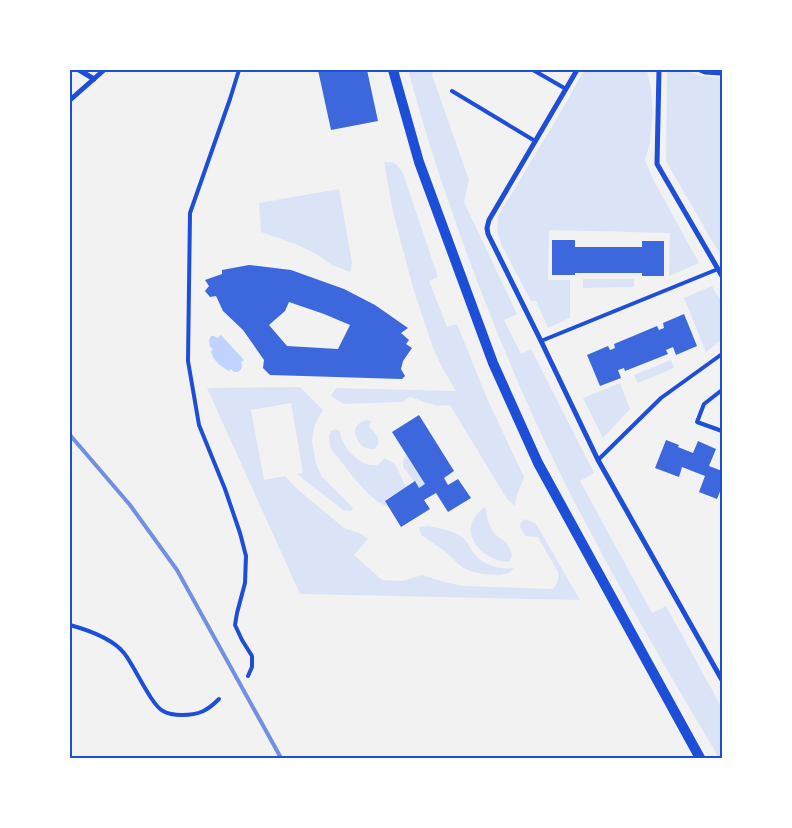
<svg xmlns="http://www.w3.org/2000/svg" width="792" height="828" font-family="'Source Sans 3',sans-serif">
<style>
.green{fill:#dbe4f7}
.water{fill:#bfd3fe}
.building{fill:#3d67dc;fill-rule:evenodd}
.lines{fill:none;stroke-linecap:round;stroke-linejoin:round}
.service{stroke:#1d4ed8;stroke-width:4}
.minor{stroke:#1d4ed8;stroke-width:5}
.secondary{stroke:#1d4ed8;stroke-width:10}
.rail{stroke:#7290e2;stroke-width:4}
.neatline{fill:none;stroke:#1d4ed8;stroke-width:2}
</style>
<rect width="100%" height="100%" fill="#f2f2f2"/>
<g class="green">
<path d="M 408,70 L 434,70 L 432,75 L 469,180 L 464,202 L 517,314 L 504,320 L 521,354 L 531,349 L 594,473 L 580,481 L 652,613 L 666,606 L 722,708 L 722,758 L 719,758 C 653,646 586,533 532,414 C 500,343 472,271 447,197 C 432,155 420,113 408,70 Z"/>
<polygon points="584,70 647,70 651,89 653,114 649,147 645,160 654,181 699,263 669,276 670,233 549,230 548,280 570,280 570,318 548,328 536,301 531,301 502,246 497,231 498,216 559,115"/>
<polygon points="670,70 682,70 702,76 722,78 722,258 666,161 667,73"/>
<path d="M 384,162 C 396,162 397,164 403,173 L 438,277 L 429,281 L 447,327 L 457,324 L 486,396 L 524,477 L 517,495 L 515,506 L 507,499 L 450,405 L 437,406 L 410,397 L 402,402 L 344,404 L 331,396 L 336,388 L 456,391 L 443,369 L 433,348 L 413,288 L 393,212 Z"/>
<polygon points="339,189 352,263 350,272 332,265 316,254 298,245 261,232 259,203"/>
<polygon points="634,279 634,287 583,288 583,279"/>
<polygon points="712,286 722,303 722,339 706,352 684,298"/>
<polygon points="671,360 674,368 638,383 634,375"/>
<polygon points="620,383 630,409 603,438 583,398"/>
<path d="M 300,387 L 323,410 L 319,417 L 314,427 L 312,441 L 316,464 L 322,477 L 353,508 L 351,511 L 343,510 L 297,474 L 303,473 L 291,403 L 251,410 L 264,480 L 285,476 L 296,488 L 344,528 C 354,532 359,531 368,539 L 354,555 L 382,580 L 402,581 L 422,575 L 444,582 L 463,586 L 553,589 L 557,583 L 559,574 L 538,537 L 525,536 L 520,527 L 521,522 L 525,519 L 536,524 L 580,600 L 300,594 L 207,388 Z"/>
<path d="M 366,420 L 371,421 L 369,426 C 376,435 383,439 375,449 C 370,449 366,449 362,446 C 358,442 353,433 356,427 C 358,423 362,422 366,420 Z"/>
<path d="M 335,429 L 340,431 C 340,446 363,471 379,464 C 381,462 383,460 385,458 L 395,464 L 406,487 L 385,500 L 388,506 C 373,506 340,460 330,447 L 329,437 L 331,431 Z"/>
<polygon points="406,455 425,484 419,488 403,467 403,461"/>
<path d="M 485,507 C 487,515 488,525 493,531 C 501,543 508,537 512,556 L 509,562 C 479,560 454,529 485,507 Z"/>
<path d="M 428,526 C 439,528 450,530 459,535 C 468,540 470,550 477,557 C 487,566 501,570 514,568 L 509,573 L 499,575 L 482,574 L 470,571 L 462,567 L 442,549 L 421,535 L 419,527 Z"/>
</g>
<path class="water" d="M 221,335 L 244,360 L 241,362 C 243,367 242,369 238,372 L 234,372 L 231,369 L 229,371 C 221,366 214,362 211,352 L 213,349 L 210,347 L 209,340 L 211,336 L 214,336 L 217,338 Z"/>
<g class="building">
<polygon points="318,70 367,70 378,121 331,130"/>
<polygon points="552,240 575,240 575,247 642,247 642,241 664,241 664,276 642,276 642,273 575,273 575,275 552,275"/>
<path d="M 249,265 L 291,270 L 344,289 L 375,305 L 408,328 L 401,333 L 409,340 L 406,344 L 412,348 L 403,361 L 401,369 L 405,376 L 402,379 L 270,375 L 263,368 L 264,360 L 243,330 L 223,311 L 216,296 L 210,297 L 205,291 L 209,286 L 205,280 L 222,274 L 222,270 ZM 289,302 L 324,314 L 350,325 L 338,349 L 287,346 L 269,325 L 285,311 Z"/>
<polygon points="684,314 697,346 676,355 673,347 666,350 668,354 625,371 624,368 618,370 621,378 600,386 587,355 608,346 610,350 615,348 614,344 657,326 659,330 664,328 663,323"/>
<polygon points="419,415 454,471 444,478 448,485 458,479 471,498 448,512 436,493 424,500 430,509 401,527 385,501 415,481 419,488 425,484 392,432"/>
<polygon points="666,440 679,445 678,447 693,453 698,441 716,449 709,466 722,471 722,490 721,489 717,499 699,492 705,476 682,467 679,477 655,468"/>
</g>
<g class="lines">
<g class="service">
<polyline points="239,70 230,99 190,213 188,361 199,425 225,489 240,533 246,556 245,583 237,613 235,625 242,640 252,656 252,667 248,676"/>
<polyline points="533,70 566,89"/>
<polyline points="452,91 535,141"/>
<polyline points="541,341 718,269"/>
<polyline points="722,390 704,404 697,422 722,431"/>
<polyline points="598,460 661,398 722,354"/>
<path d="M 70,625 C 88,630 112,638 124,653 C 134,665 151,705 163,711 C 168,714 176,715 182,715 C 199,715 207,711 219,699"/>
</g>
<g class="minor">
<polyline points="79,70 94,79"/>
<polyline points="577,70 489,220 487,228 488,234 541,341 598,460 722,680"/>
<polyline points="659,70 657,164 722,276"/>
<polyline points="700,70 705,72 722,73"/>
<polyline points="70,100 104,70"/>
</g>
<polyline class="secondary" points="393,70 419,162 493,363 538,463 700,758"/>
<polyline class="rail" points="70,435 130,505 177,570 281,758"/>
</g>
<rect width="792" height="828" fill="none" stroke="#ffffff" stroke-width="142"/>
<rect x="71" y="71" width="650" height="686" class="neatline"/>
</svg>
